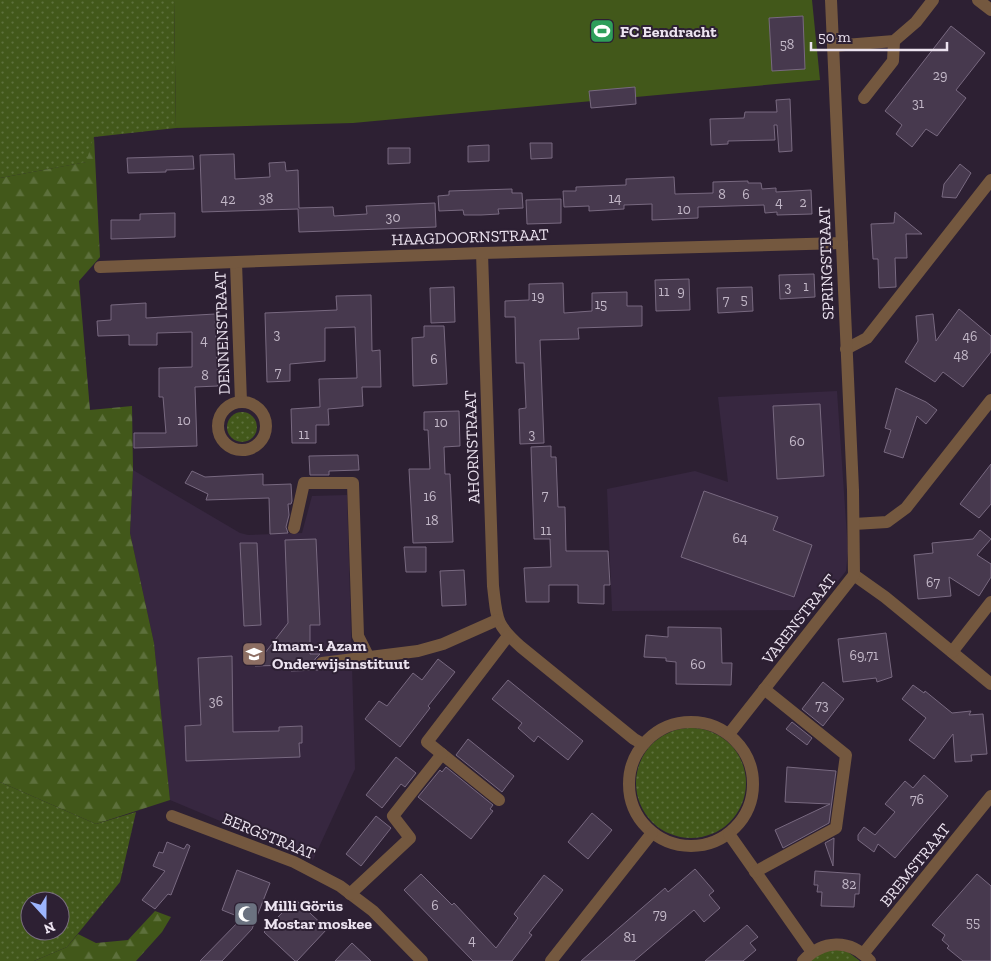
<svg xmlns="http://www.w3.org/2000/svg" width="991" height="961" font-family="'Zilla Slab',serif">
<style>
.built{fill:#372740}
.grass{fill:url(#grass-dots);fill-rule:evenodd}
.forest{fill:url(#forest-firs)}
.pitch{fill:#42581a}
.building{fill:#47394e;stroke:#786980}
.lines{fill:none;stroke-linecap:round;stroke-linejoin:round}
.minor{stroke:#74583f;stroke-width:12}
.labels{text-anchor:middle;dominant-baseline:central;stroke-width:4;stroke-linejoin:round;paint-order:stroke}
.number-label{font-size:14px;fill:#c3b8c8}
.poi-label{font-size:16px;font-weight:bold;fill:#ece3f0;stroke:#2d2033;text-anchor:start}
.street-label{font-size:16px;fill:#ece3f0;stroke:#2d2033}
</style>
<defs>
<pattern id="grass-dots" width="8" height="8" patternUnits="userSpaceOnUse" patternTransform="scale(1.25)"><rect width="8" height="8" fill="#42581a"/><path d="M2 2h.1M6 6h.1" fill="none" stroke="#5d703c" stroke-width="1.8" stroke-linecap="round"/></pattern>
<pattern id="forest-firs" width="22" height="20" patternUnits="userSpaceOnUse" patternTransform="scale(1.25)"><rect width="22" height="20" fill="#42581a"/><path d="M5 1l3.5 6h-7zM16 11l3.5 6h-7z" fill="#5d703c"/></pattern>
</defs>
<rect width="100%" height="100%" fill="#2d2033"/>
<g class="built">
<polygon points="837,391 848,551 846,571 815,610 612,611 607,489 695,471 728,482 718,397"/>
<polygon points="133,470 240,533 248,535 302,533 312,496 347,495 355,769 313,860 170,800 154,643 130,533"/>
</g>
<g class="grass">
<polygon points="0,0 174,0 176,128 94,137 87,162 0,178"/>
<circle cx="242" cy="427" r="15"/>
<circle cx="691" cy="783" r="55"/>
<path d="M 0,782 L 96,824 L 136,812 L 120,882 L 67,947 L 34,961 L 0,961 ZM 30,901 L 60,901 L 60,931 L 30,931 Z"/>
<polygon points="830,948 848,952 860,961 806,961"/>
</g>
<g class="forest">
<polygon points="94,137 100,257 79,281 90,410 132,406 133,470 130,533 154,643 170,800 96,824 0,782 0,178 86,162"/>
<polygon points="155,911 171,917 162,932 136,961 34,961 67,947 78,934 96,943 128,940"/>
</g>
<polygon class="pitch" points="174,0 812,0 820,80 353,123 176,128"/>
<g class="building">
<polygon points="803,16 805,69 772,71 769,18"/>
<polygon points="951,26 985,53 956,90 966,98 937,136 926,129 912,147 896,134 902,125 885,111"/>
<polygon points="635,87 636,104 591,108 589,91"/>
<polygon points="790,99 792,151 779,152 777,125 774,125 775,140 728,141 728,144 711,145 710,119 744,118 745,112 777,112 776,100"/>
<polygon points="530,143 552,143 552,158 531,159"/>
<polygon points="489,145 489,161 468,162 468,146"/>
<polygon points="388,148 410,148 410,163 388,164"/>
<polygon points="234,154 235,179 270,177 269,163 285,162 286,171 298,170 299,208 333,207 334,216 367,214 366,206 435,203 436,227 299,232 298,209 202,212 200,155"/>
<polygon points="193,156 194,169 166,170 166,172 128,173 127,158"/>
<polygon points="960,164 971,173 956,198 942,197 944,184"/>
<polygon points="674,177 675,194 713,193 713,182 748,181 748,183 761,183 762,189 776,188 776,192 811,190 812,214 777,215 777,212 765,213 764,205 698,207 698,218 652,220 652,204 624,205 624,209 607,210 589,211 589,206 564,207 563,191 576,191 576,187 626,185 626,179"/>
<polygon points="512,189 512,193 522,193 523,208 498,209 499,214 481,215 464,215 463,210 439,211 438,196 449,195 449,191"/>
<polygon points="561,199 561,223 527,224 526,200"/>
<polygon points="895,212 922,234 906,234 907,258 895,258 896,287 879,288 878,259 873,259 871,224 894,223"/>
<polygon points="175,213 175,237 111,239 111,220 140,220 140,214"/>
<polygon points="814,274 815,297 780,299 779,275"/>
<polygon points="689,279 690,310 656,311 655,280"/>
<polygon points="563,283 564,313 592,311 592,293 627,292 627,306 642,306 642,326 578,328 579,339 540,340 544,443 520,444 519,409 526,408 524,363 516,363 515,317 505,317 505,301 529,300 529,284"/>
<polygon points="454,287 455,322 431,323 430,288"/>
<polygon points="752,287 753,311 718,313 717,288"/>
<polygon points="371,295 372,351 380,350 381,387 362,387 363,406 328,409 329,425 316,425 316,443 292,443 291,409 320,407 319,379 357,378 355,327 325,328 325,361 290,364 290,381 267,382 265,313 337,310 336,296"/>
<polygon points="146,303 146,318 215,314 218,386 195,387 197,446 134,448 134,433 166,433 163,397 159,397 159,368 192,367 192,332 157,333 157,345 129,345 129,335 98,336 97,321 111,320 111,305"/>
<polygon points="959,309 991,336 991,352 963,387 943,372 935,382 905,362 918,341 916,316 933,314 936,341"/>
<polygon points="424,326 444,326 447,384 413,386 412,338 424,337"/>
<polygon points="896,388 926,402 937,410 926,424 917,416 903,458 884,452 891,430 885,428"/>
<polygon points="820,404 824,476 777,479 773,406"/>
<polygon points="459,411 460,446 444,447 445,474 450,474 453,542 413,543 409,469 430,469 428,430 424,430 424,412"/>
<polygon points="551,446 551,457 556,457 558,507 565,507 566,551 608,551 610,585 604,585 604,604 578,603 578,585 549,585 549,602 526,602 524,568 551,567 550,539 534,539 531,447"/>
<polygon points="358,455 359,470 329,471 329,475 310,475 309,456"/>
<polygon points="991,464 991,504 979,518 960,504"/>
<polygon points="192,471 205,477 263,474 263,485 291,484 292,501 291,504 288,504 289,515 286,527 288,533 270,534 269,498 206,500 208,494 185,483"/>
<polygon points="704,491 778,517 773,530 812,545 794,597 681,557"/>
<polygon points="980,530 991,539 977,555 991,564 991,577 979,596 949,577 951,596 918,599 914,555 933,553 932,543 973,539"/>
<polygon points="316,539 320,625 310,625 310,654 320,654 315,659 314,664 319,670 291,671 290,665 255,666 288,623 285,540"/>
<polygon points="240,543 257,543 261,625 244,626"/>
<polygon points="404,547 426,547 426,572 406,572"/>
<polygon points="464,570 466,605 442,606 440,571"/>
<polygon points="668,627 721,628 722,663 732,663 731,685 676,684 676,662 666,661 666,658 644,657 646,635 668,637"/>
<polygon points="886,633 892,677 877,682 876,678 843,682 838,639"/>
<polygon points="232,656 233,732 279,731 279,727 302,726 302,743 299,743 300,757 186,761 185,726 201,725 198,658"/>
<polygon points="438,659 455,672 428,706 430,708 400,747 365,719 379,701 387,706 413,673 422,680"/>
<polygon points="508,680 583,741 568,760 538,736 534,742 518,728 522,723 492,699"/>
<polygon points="823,682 844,699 823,726 802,709"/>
<polygon points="913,685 924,693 925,691 952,713 971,711 969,715 983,714 987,754 971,755 972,761 955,762 953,734 934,759 909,740 926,718 902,699"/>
<polygon points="792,722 812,738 807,745 786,729"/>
<polygon points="468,739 514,776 502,792 456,755"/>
<polygon points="396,757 416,773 405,787 401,784 382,808 366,795"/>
<polygon points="446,767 493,805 490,809 493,811 471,839 418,797 440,770 442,772"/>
<polygon points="787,767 836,771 829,823 783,848 775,830 830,804 785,802"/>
<polygon points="924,775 948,796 895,858 878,844 874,852 858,840 858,835 864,827 875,835 895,812 885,804 905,781 913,788"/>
<polygon points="592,813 612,830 588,859 568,842"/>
<polygon points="376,816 391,828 361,866 346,854"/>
<polygon points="834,838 833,866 825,843"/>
<polygon points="167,842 184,849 187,844 190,846 171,895 168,894 155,909 142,900 165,871 153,866 159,852 163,853"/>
<polygon points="695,869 714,891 709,895 720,908 704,922 694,910 634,961 581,961 665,888 668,892"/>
<polygon points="237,870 270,883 252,929 222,961 200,961 242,918 222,910"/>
<polygon points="815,871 860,874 859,894 855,894 854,907 821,906 822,892 817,892 818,885 814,885"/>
<polygon points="421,874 452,905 454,903 496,948 518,918 514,914 544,875 563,890 529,933 532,935 512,961 473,961 404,890"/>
<polygon points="977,874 991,886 991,961 963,961 947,948 949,946 942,940 945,935 932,925"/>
<polygon points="295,899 327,929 297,961 295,961 264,932"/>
<polygon points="747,925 758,937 750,943 756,950 743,961 705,961"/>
<polygon points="352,943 371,961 335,961"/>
</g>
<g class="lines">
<g class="minor">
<polyline points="978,0 991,10"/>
<polyline points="833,46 894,41 916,22 933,0"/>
<polyline points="864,98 893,61 894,41"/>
<path d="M 482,253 L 493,586 C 497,619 495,624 521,647 L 634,739 L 643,744"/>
<polyline points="236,263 241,402"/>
<polyline points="100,267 482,253 842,243"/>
<polyline points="846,349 867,338 991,180"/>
<circle cx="242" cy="426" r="24"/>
<polyline points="854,524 887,522 906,508 991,400"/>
<polyline points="294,528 304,483 353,483 358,636 369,658"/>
<polyline points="854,575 885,597 991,684"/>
<polyline points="952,652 991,602"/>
<polyline points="322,663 418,651 443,644 497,620"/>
<circle cx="691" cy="784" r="62"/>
<polyline points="729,734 854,575 853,490 831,0"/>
<polyline points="499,800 427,742 508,636"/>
<polyline points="172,816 294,862 340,886 373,911 422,961"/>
<polyline points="729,834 812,952"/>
<polyline points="755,872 836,828 846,755 764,689"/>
<polyline points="350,894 410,838 393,816 442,754"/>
<polyline points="863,954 991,796"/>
<polyline points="551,961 652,833"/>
<path d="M 803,961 C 822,940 850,938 870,961"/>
</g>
</g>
<defs>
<symbol id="stadium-square" viewBox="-11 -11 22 22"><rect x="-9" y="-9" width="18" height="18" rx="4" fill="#2e9e5b" stroke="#2d2033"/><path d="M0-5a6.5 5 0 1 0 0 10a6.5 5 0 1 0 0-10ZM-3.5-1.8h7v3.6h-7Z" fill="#fff"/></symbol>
<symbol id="university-square" viewBox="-11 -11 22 22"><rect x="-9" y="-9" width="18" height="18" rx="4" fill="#8d6e63" stroke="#2d2033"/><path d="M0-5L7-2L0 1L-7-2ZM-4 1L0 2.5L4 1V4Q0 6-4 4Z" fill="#fff"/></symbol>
<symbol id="mosque-square" viewBox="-11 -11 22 22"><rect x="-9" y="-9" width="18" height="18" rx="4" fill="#6b7280" stroke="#2d2033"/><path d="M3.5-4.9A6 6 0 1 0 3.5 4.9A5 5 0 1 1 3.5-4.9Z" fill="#fff"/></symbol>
</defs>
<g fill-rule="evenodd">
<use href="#stadium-square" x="588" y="17" width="28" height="28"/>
<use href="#university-square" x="240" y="640" width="28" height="28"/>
<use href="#mosque-square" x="232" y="900" width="28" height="28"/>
</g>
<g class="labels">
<g class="number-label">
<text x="787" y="44">58</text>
<text x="940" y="75">29</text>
<text x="918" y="103">31</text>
<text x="722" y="194">8</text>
<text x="746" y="194">6</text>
<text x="266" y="198">38</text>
<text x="615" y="198">14</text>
<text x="228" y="199">42</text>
<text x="779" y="202">4</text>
<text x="803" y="202">2</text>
<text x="684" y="209">10</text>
<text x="393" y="217">30</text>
<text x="806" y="286">1</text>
<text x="788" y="287">3</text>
<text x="664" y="291">11</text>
<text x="681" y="291">9</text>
<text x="538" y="296">19</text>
<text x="744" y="299">5</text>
<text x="726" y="300">7</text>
<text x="601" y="304">15</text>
<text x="277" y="334">3</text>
<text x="970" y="336">46</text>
<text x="204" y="340">4</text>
<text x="961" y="355">48</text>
<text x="434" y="359">6</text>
<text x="278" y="372">7</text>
<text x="205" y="375">8</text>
<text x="184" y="420">10</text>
<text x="441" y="422">10</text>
<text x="304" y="434">11</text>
<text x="532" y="434">3</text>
<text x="797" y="441">60</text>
<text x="545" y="495">7</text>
<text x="430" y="496">16</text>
<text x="432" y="520">18</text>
<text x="546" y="530">11</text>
<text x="740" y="538">64</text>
<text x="933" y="582">67</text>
<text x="864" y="655">69,71</text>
<text x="698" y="664">60</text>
<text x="216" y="701">36</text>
<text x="822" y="705">73</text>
<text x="917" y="799">76</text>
<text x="849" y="884">82</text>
<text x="435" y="905">6</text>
<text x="660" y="914">79</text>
<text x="973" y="922">55</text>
<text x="630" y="937">81</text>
<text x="472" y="940">4</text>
</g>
<g class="poi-label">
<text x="620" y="31">FC Eendracht</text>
<text x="272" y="645">Imam-ı Azam<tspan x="272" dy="18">Onderwijsinstituut</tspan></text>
<text x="264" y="905">Milli Görüs<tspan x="264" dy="18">Mostar moskee</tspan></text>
</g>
<g class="street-label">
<text transform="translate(470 237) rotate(-2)">HAAGDOORNSTRAAT</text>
<text transform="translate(826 263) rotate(-92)">SPRINGSTRAAT</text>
<text transform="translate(222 333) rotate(-92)">DENNENSTRAAT</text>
<text transform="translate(472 447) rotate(-92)">AHORNSTRAAT</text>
<text transform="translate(799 619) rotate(-52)">VARENSTRAAT</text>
<text transform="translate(269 836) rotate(22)">BERGSTRAAT</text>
<text transform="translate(915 865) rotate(-51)">BREMSTRAAT</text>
</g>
</g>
<g transform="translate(45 916) rotate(159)"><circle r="24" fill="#2d2033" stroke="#796e7f"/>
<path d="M0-4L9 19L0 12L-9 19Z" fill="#9cb4fd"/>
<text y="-8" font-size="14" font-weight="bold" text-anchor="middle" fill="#ece3f0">N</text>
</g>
<path d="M811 42v8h136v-8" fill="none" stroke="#ece3f0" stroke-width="2.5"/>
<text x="818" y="42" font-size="15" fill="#ece3f0" stroke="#2d2033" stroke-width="4" paint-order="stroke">50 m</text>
</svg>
